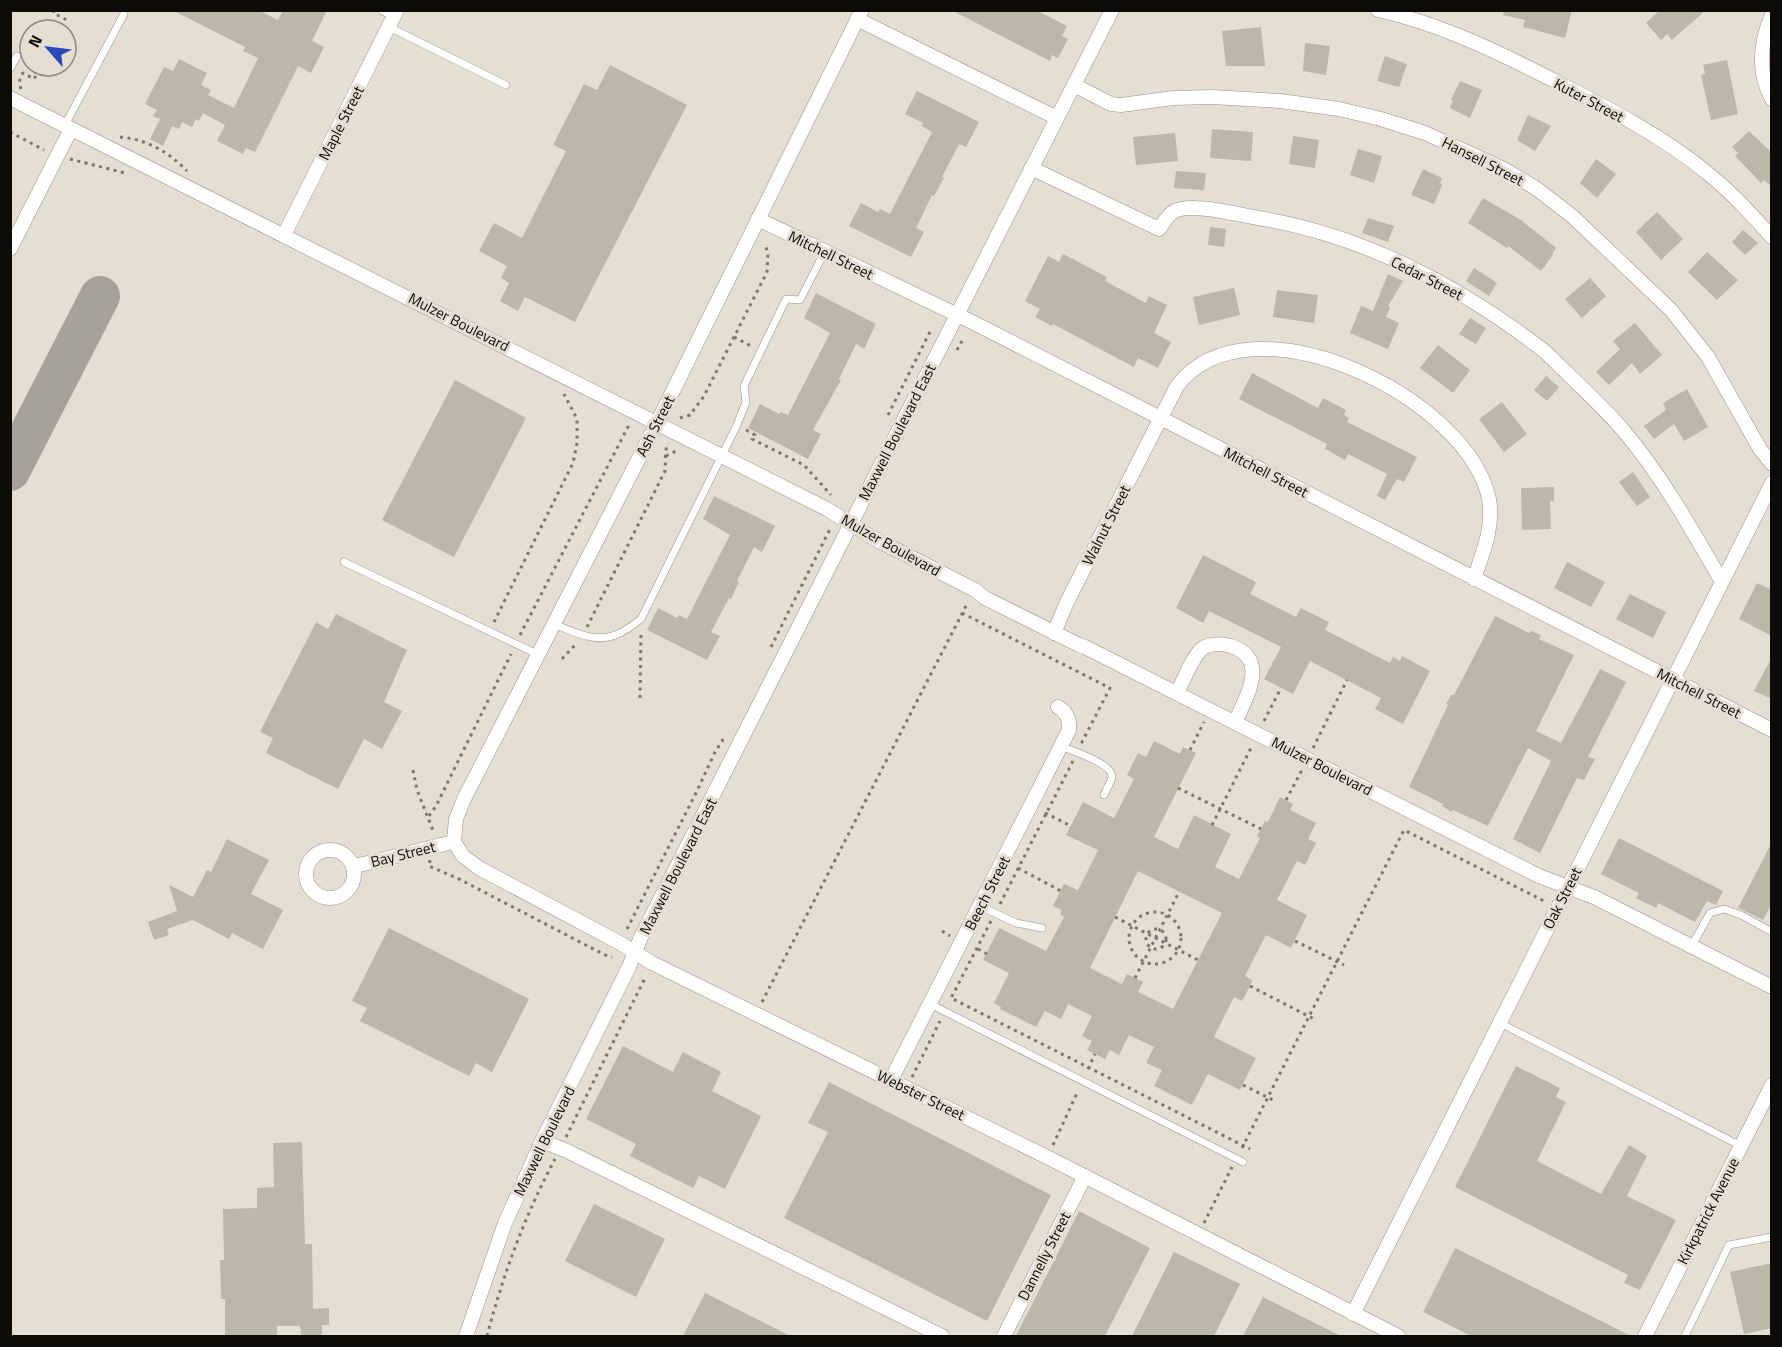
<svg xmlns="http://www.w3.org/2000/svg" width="1782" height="1347" font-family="'Titillium Web',sans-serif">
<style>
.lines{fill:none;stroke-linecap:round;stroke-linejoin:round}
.taxiway{stroke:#a7a298;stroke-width:40}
.building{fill:#bdb7aa;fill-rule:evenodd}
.service-casing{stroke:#989286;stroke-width:8}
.minor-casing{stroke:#989286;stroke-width:15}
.path{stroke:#7c776f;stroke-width:3;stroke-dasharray:3 4.5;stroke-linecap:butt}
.service{stroke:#fff;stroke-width:7}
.minor{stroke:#fff;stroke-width:14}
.labels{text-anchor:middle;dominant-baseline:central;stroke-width:6;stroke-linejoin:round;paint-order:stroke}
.street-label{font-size:15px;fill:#0d0b07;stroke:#e5ded2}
</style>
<rect width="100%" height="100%" fill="#e5ded2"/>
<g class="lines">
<polyline class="taxiway" points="10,471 100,296"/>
</g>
<g class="building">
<polygon points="172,10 258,10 278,20 283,10 327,10 312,41 324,47 311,73 298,66 255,152 246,148 243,154 217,141 225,125 203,113 199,121 196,119 192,127 182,122 179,129 172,126 163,146 150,139 160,119 153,116 157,110 145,104 164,67 173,71 179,59 207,73 201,85 211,90 208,95 234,108 258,58 243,51 245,47"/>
<polygon points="951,10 1036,10 1067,26 1062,36 1068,39 1058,58 1052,55 1050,61"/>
<polygon points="1504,10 1572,10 1565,38 1523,27 1525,20 1503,15"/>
<polygon points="1660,10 1706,10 1672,40 1667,34 1661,40 1646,23"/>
<polygon points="1261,27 1265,66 1226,66 1222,31"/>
<polygon points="1305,43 1330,46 1326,75 1303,71"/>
<polygon points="1385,56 1407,64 1399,87 1377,81"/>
<polygon points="1727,60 1738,114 1711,120 1701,75 1705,74 1703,65"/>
<polygon points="610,65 687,105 575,322 525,297 518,311 500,301 509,283 501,278 507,266 479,251 494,223 522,238 566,151 553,145 584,84 597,90"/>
<polygon points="1460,81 1482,90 1470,118 1450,108 1453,101 1451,100"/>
<polygon points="917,91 979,122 966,147 959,144 942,177 944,178 934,196 932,195 916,228 924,232 911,257 849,226 861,203 878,212 880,209 890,214 932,132 922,126 923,123 905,114"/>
<polygon points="1528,115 1551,126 1535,151 1517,140"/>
<polygon points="1212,129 1253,132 1251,161 1210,158"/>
<polygon points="1749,131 1772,153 1772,187 1764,180 1761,183 1735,156 1738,153 1732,147"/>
<polygon points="1175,133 1178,161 1136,165 1133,137"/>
<polygon points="1293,136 1319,140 1315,168 1289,164"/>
<polygon points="1358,149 1382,156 1374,183 1350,175"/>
<polygon points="1596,159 1616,174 1597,198 1580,183"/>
<polygon points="1423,169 1442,178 1440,184 1442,185 1434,204 1411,195"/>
<polygon points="1176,171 1206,173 1204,190 1174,188"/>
<polygon points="1483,198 1521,220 1556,248 1552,254 1553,255 1541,271 1508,246 1507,248 1468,223"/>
<polygon points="1657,212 1683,239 1661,260 1636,232"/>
<polygon points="1368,218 1394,226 1388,242 1362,233"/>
<polygon points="1210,227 1226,229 1224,247 1208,245"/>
<polygon points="1743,230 1758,243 1745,255 1732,242"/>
<polygon points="1707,252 1738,280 1717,300 1688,272"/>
<polygon points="1063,254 1107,277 1105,281 1146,303 1149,296 1167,305 1154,333 1171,342 1158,368 1138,358 1134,367 1053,324 1052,326 1035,317 1040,309 1025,301 1048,256 1059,262"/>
<polygon points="1474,268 1497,283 1489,296 1466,281"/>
<polygon points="1388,274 1403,281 1388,306 1390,308 1386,317 1399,323 1388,349 1350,333 1361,306 1373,311"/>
<polygon points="1590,278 1606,296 1582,318 1565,299"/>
<polygon points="1234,288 1240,315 1199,325 1193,297"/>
<polygon points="1277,290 1318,295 1314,323 1273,317"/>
<polygon points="816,293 876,324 864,349 856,344 839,379 841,380 813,430 821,434 808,459 748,428 760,404 779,414 781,412 788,415 830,333 804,318"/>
<polygon points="1470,318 1486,328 1476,344 1459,334"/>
<polygon points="1635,323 1662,355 1640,374 1632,363 1609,385 1596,372 1620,349 1613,341"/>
<polygon points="1438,345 1470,370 1453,393 1420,368"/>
<polygon points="1252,373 1318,408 1323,398 1346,410 1344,415 1349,418 1347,422 1417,457 1404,482 1397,479 1385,500 1377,496 1387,474 1348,454 1345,460 1325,449 1327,444 1239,399"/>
<polygon points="1546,376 1559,387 1547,401 1534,390"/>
<polygon points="455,380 526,418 454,557 382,520"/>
<polygon points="1687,389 1708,427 1684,441 1674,424 1654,439 1644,426 1666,410 1663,403"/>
<polygon points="1502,402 1527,434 1504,452 1479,419"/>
<polygon points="1633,472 1650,497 1637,506 1619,482"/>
<polygon points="1554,487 1554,501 1550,501 1551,529 1522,530 1521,488"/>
<polygon points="714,496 775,526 762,552 754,547 737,581 739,582 731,599 729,598 711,632 720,636 707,660 647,630 658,608 677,618 679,615 687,619 730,535 703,519"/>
<polygon points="1203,555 1256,582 1250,594 1296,617 1301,608 1329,622 1325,630 1390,663 1393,657 1400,661 1402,656 1430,671 1403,724 1375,709 1381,698 1310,661 1293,694 1264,679 1281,647 1209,611 1203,623 1176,608"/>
<polygon points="1567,562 1605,582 1591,607 1554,588"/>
<polygon points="1757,583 1772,590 1772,636 1739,619"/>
<polygon points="1630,594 1666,612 1653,638 1616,619"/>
<polygon points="336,614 407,650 384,702 402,711 382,749 364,739 338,789 266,753 273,738 260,732 316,622 328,629"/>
<polygon points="1495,616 1529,633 1531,631 1541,635 1539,639 1574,655 1536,731 1561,743 1600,669 1626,682 1588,757 1595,759 1584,780 1577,778 1540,853 1513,839 1551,761 1528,748 1488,826 1453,810 1452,812 1442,806 1443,804 1409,787 1448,705 1446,704 1451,695 1454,695"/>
<polygon points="1772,657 1772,699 1754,691"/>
<path d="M 1154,741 L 1180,754 L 1183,747 L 1196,753 L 1154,837 L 1178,849 L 1194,815 L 1231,834 L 1215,867 L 1239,879 L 1260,838 L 1257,836 L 1265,821 L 1268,822 L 1280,797 L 1293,804 L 1290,810 L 1316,823 L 1308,839 L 1316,843 L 1305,865 L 1297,861 L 1277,900 L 1307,915 L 1291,948 L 1266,935 L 1245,976 L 1252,980 L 1250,986 L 1242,1001 L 1234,997 L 1214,1037 L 1256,1058 L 1240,1090 L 1208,1074 L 1192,1105 L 1154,1086 L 1162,1070 L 1146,1063 L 1154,1047 L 1129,1035 L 1119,1055 L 1110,1050 L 1105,1059 L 1087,1050 L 1092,1041 L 1082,1036 L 1092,1016 L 1068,1004 L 1061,1019 L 1045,1011 L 1036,1027 L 1000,1009 L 1001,1007 L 994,1003 L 1009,973 L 983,960 L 999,928 L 1046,951 L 1064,917 L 1060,914 L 1062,910 L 1053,906 L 1064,884 L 1078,890 L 1098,850 L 1066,835 L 1083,802 L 1114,818 L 1134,779 L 1127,775 L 1138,753 L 1146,757 ZM 1138,871 L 1222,913 L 1173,1009 L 1138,992 L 1143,982 L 1127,974 L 1122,984 L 1090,968 Z"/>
<polygon points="1619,838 1723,891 1716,905 1707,901 1695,922 1658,903 1656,908 1636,898 1639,893 1601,874"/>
<polygon points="227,839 269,860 251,894 283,910 263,949 232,933 229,939 193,920 167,929 169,935 154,940 148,922 177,911 169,885 193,897 207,870 211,872"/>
<polygon points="1772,842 1772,903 1763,920 1738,908"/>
<polygon points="389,928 529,999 492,1072 476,1063 469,1076 360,1021 367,1008 352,1001"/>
<polygon points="623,1046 673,1072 683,1052 721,1072 712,1091 761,1116 725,1189 699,1176 693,1188 630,1156 636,1144 586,1119"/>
<polygon points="1516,1066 1560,1088 1556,1097 1566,1102 1537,1161 1601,1194 1629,1145 1647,1156 1627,1196 1676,1220 1640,1290 1624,1283 1628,1275 1455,1187"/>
<polygon points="829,1082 1051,1195 987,1321 784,1218 828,1132 808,1123"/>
<polygon points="302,1142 305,1244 312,1244 313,1309 329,1308 329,1325 322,1325 322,1336 301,1336 300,1326 277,1326 277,1336 225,1336 225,1299 221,1299 220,1260 224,1260 223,1209 257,1208 257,1188 274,1187 273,1143"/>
<polygon points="594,1204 665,1239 636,1297 565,1261"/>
<polygon points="1079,1211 1150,1248 1105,1336 1016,1336"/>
<polygon points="1455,1248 1631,1336 1471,1336 1423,1312"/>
<polygon points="1174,1252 1240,1284 1214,1336 1132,1336"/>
<polygon points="1772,1263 1772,1328 1744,1334 1730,1272"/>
<polygon points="705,1293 790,1336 683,1336"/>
<polygon points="1263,1297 1341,1336 1243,1336"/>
</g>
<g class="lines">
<defs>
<g id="service">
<polyline points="381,10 394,17"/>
<polyline points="389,27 506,85"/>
<polyline points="10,69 17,56"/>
<polyline points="65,125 124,14"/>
<polyline points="344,562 539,655"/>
<path d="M 554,624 C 574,632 596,644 618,634 C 626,631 634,624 641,619 L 737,425 L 746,402 L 744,386 L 786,299 L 800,300 L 825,251"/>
<path d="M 1060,746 C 1071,750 1113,764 1112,777 C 1111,783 1106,789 1104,795"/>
<polyline points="980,906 1016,923 1042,928"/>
<polyline points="1691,947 1710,913 1724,909 1741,915 1772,932"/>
<polyline points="930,1004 1243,1162"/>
<polyline points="1500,1023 1741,1146"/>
<polyline points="1685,1336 1729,1245 1772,1237"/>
</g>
<g id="minor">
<path d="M 1378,10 C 1436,23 1490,48 1543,75 C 1600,104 1661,134 1711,176 C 1733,194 1752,215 1772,237"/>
<path d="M 1772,15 C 1760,42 1757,73 1772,99"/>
<polyline points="857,19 1057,118"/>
<polyline points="1074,85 1111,104 1121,105 1173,98 1212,97 1280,101 1339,109 1381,119 1425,133 1502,168 1537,189 1572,216 1671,310 1708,357 1760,449 1772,464"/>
<polyline points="10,98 827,509 875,539 975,590 985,598 1079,645 1085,647 1539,876 1594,897 1772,987"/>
<path d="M 1031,168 L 1159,229 C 1163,224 1167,216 1173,212 C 1187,201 1240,215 1258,218 C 1360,234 1458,285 1539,347 C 1549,354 1557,364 1566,372 C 1585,391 1605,409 1623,430 C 1662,476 1692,530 1722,582"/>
<polyline points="758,219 972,322 1772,730"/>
<polyline points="284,235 397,10"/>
<polyline points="10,249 71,129"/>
<path d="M 1054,633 L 1067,602 L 1177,386 C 1249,291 1468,397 1489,499 C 1494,527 1483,552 1474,579"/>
<path d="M 1177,693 C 1183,682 1193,655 1203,648 C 1210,643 1223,644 1231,646 C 1270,659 1246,698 1235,722"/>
<polyline points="454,842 463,856 479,868 620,943 652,963 1047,1157 1398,1336"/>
<polyline points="454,842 456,819 464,799 657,423 862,10"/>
<circle cx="330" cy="874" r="24"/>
<path d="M 353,866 C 387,860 420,849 454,842"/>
<path d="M 891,1080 L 1069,730 C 1070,720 1067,712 1058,707"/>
<polyline points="542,1141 567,1151 942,1336"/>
<polyline points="1353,1314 1772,483"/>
<polyline points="466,1336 505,1223 542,1141 629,967 641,937 1112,10"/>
<polyline points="1004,1336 1085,1176"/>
<polyline points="1645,1336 1772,1085"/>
</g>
</defs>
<use href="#service" class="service-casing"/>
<use href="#minor" class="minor-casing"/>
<g class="path">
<polyline points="54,10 53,13 65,19 59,30"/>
<polyline points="81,10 86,10"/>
<path d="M 21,89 C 19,84 19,78 23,73 L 34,79 L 41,66"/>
<polyline points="10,132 44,150"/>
<path d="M 120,137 C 146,139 169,152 187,171"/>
<polyline points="70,159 125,173"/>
<polyline points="734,337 751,346"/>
<polyline points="957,350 962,341"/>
<polyline points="888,415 932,328"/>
<polyline points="680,418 690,415 704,396 767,272 768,253 765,245"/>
<polyline points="746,430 755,435 752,439 804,465 831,495"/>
<polyline points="666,456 678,450"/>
<polyline points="962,613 1110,688 1081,744"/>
<polyline points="494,622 573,463 577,443 577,419 564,394"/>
<path d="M 587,627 L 665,471 C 666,462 664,452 668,443"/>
<polyline points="520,635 629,425"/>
<polyline points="771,647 831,527"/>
<polyline points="562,659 577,643"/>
<polyline points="640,698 641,631"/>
<polyline points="1264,721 1281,688"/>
<polyline points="1313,748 1347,680"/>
<polyline points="1190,750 1204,722"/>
<polyline points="413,770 417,790 434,833"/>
<polyline points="1178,788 1261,829"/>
<polyline points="1286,800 1302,770"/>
<polyline points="1045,813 1071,826"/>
<polyline points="429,816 436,806 511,654"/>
<polyline points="1212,825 1252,746"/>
<polyline points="430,860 429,866 459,879 605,955 612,957"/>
<polyline points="1018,868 1061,891"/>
<polyline points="1000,904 1073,761"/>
<circle cx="1155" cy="938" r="26"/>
<polyline points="1115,917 1198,960"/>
<polyline points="991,921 951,998 1250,1149"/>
<circle cx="1156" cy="939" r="10"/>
<polyline points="627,929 697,791 715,752 724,738"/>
<polyline points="942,931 950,936"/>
<polyline points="1295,941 1344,965"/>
<polyline points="978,949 987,954"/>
<polyline points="1135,978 1179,892"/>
<polyline points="1250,986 1316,1020"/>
<polyline points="762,1002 968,602"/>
<polyline points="1088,1069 1095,1054"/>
<polyline points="912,1077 940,1021"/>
<polyline points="1243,1085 1275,1101"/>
<polyline points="566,1137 646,976"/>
<polyline points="1053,1145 1078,1091"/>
<polyline points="1242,1148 1404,830 1546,902"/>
<polyline points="1204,1223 1232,1167"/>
<path d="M 487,1336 C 503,1275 525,1215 555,1159"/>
</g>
<use href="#service" class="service"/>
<use href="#minor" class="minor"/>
</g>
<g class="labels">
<g class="street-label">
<text transform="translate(1589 100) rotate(28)">Kuter Street</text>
<text transform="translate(341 123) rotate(-63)">Maple Street</text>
<text transform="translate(1483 161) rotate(27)">Hansell Street</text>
<text transform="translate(831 255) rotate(26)">Mitchell Street</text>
<text transform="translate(1427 278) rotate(27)">Cedar Street</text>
<text transform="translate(459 322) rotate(27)">Mulzer Boulevard</text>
<text transform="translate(655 426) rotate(-63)">Ash Street</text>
<text transform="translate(897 432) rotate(-63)">Maxwell Boulevard East</text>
<text transform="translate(1266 472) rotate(27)">Mitchell Street</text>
<text transform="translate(1106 525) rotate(-63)">Walnut Street</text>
<text transform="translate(891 545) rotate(29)">Mulzer Boulevard</text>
<text transform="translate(1699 693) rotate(27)">Mitchell Street</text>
<text transform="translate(1322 766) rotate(27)">Mulzer Boulevard</text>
<text transform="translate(403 854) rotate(-14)">Bay Street</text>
<text transform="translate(678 866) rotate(-63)">Maxwell Boulevard East</text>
<text transform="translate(987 893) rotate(-63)">Beech Street</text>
<text transform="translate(1562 898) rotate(-63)">Oak Street</text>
<text transform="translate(921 1095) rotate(26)">Webster Street</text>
<text transform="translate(544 1141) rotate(-64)">Maxwell Boulevard</text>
<text transform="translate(1708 1211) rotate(-63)">Kirkpatrick Avenue</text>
<text transform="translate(1044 1256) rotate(-63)">Dannelly Street</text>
</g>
</g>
<rect width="1782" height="1347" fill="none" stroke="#0d0b07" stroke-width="24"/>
<g transform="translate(48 48) rotate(298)"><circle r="28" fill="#e5ded2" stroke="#8f8a81" stroke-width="1.5"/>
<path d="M0-4.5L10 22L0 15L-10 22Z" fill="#2849b9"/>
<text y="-9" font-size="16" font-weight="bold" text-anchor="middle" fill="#0d0b07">N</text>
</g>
</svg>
